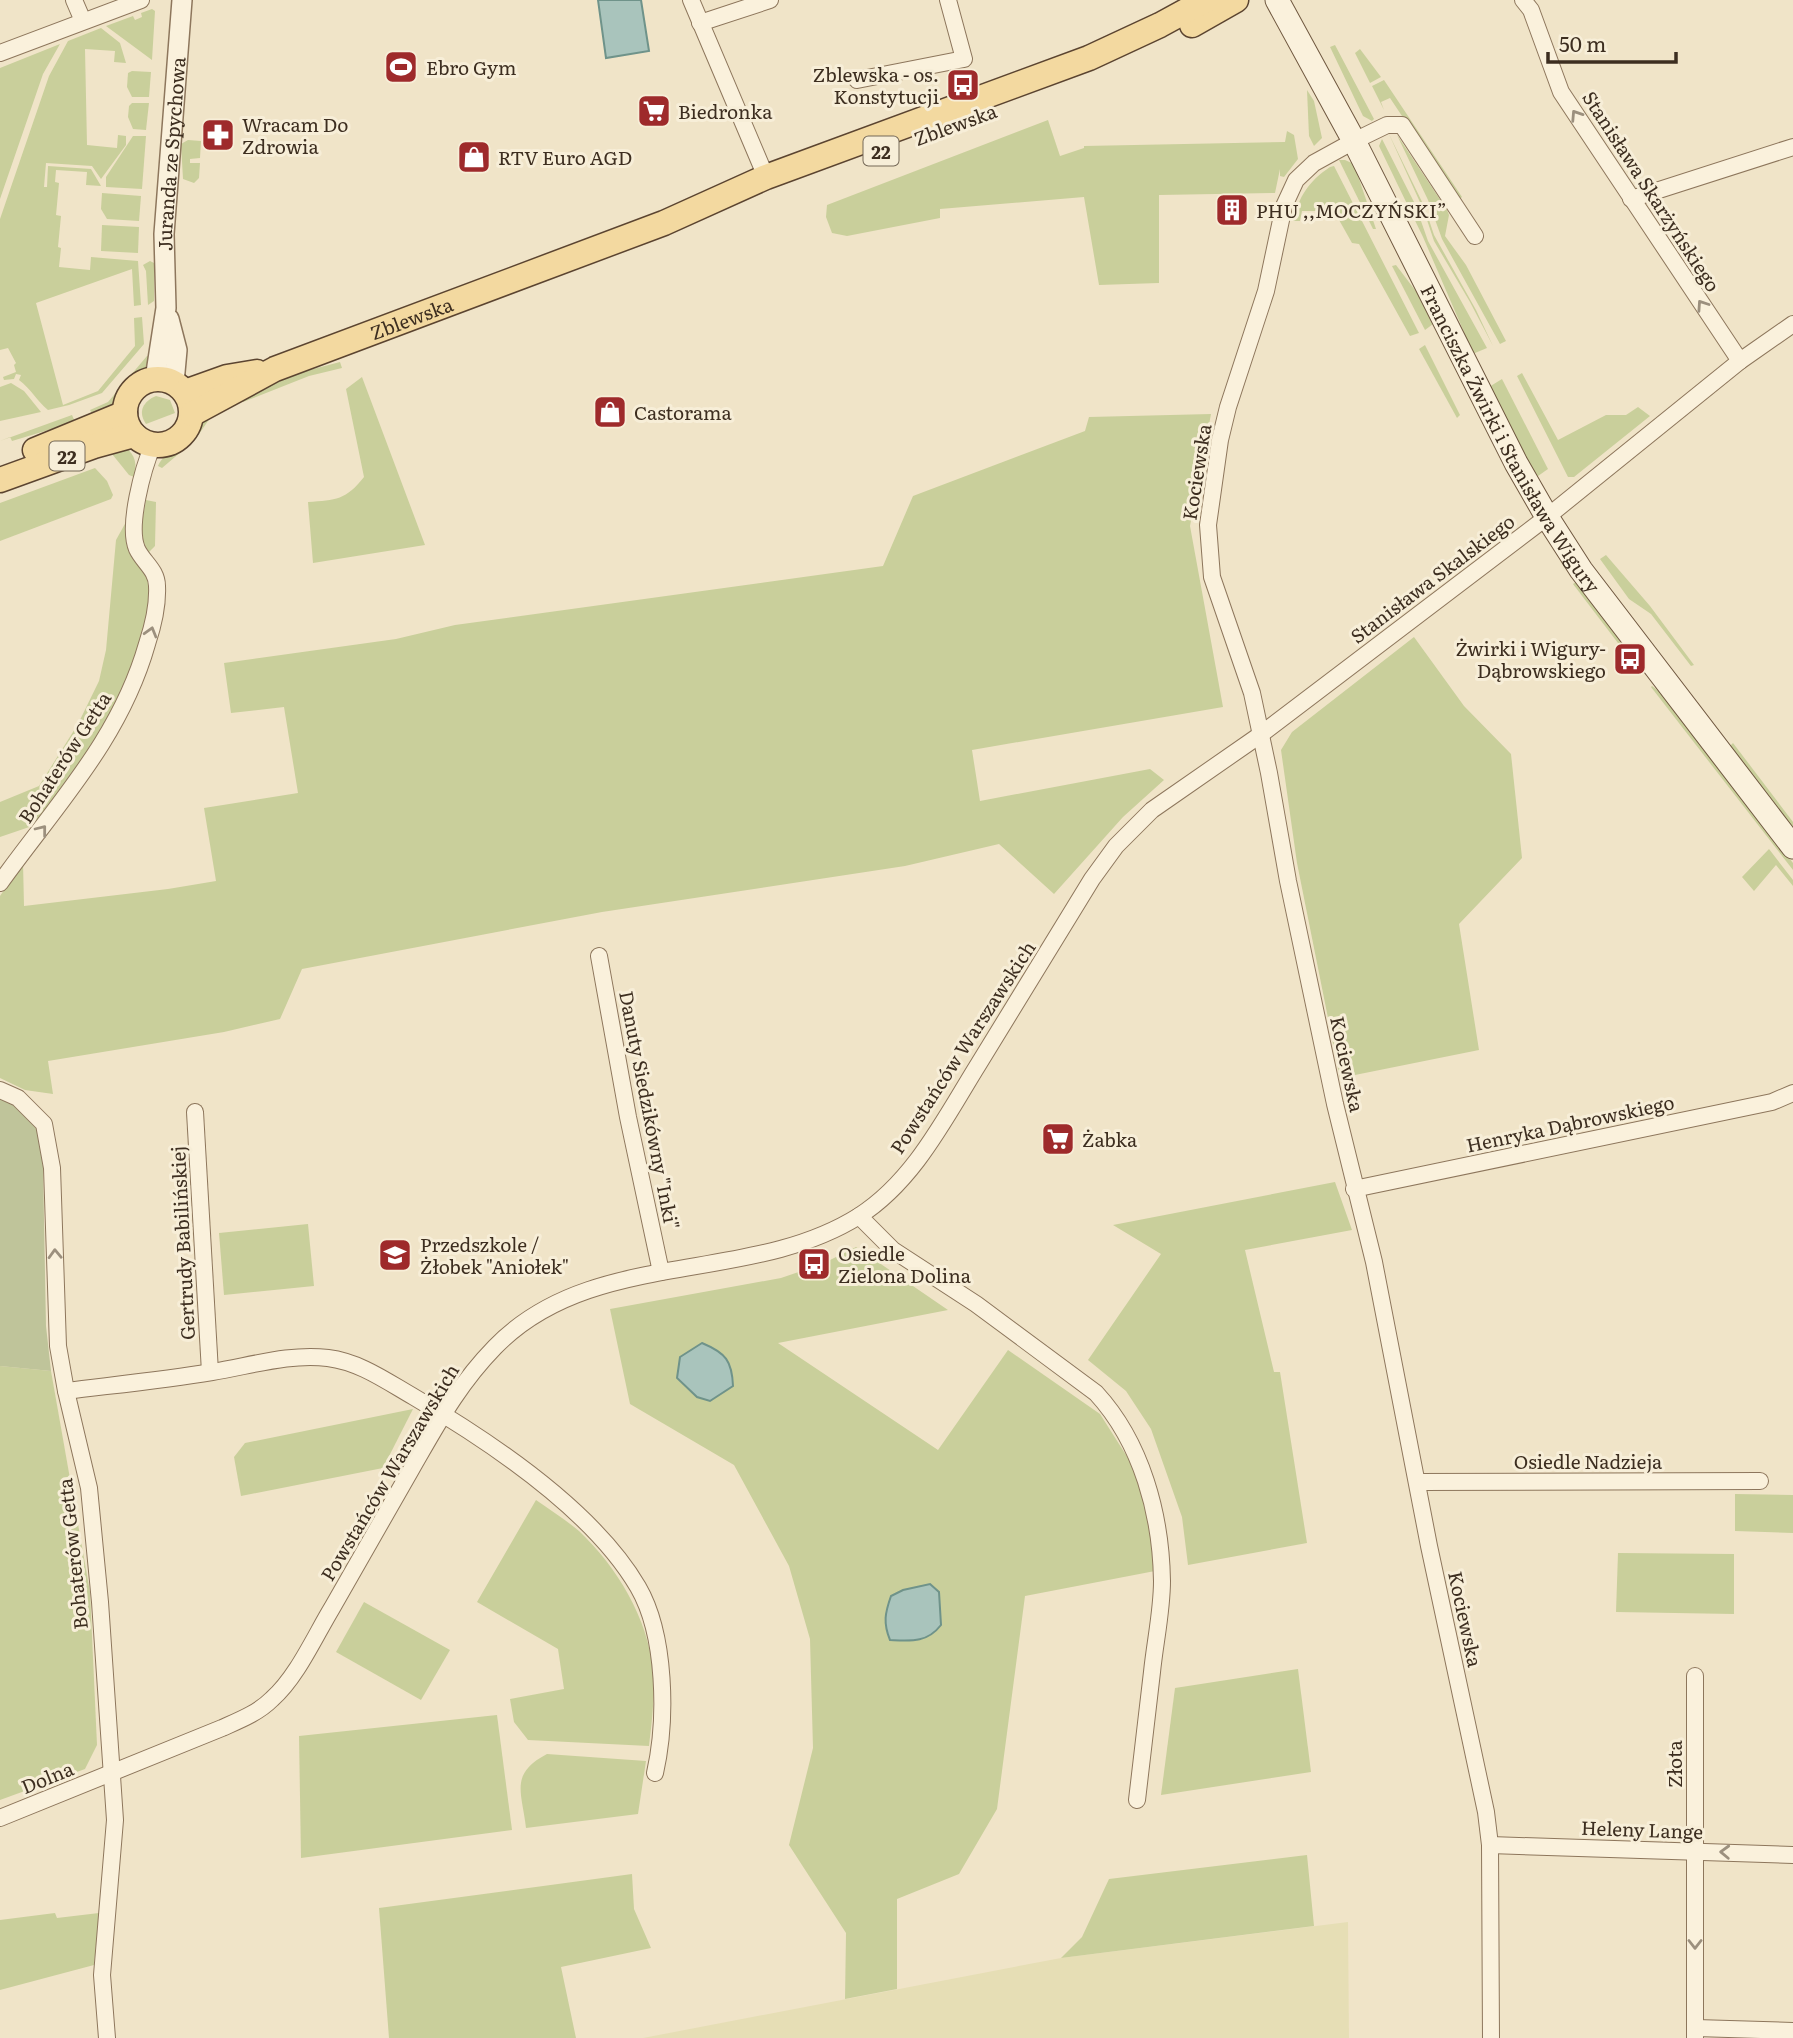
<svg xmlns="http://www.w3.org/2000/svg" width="1793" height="2038" font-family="Literata,serif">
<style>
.farmland{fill:#e6deb5}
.green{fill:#c9cf9b}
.cemetery{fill:#bfc49a}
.water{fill:#a9c4bc;stroke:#6f938a;stroke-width:2}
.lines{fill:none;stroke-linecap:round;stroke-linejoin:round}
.minor-casing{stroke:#8d765c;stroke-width:18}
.tertiary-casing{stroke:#8d765c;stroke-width:22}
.secondary-casing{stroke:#6f573f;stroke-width:25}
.primary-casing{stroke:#5b4430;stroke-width:27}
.minor{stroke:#faf1dc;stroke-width:16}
.tertiary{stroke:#faf1dc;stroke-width:19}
.secondary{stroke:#faf1dc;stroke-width:23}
.primary{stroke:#f3d9a0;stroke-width:24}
.oneway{stroke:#9c907e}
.labels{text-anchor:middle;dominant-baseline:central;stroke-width:6;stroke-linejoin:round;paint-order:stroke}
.shield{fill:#f7eed8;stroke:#756857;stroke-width:2}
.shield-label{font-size:18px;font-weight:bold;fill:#3d2e20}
.poi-label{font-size:19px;fill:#3d2e20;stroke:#f7eed8;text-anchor:start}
.street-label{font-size:19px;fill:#3d2e20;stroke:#f7eed8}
</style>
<rect width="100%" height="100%" fill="#f0e4c8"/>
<polygon class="farmland" points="1348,1922 1349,2038 643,2038 1061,1958"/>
<g class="green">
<polygon points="152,9 155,11 152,60 106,26 133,16 135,20 142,17 141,13"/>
<path d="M 101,28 L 120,43 L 126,63 L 114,62 L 115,51 L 85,49 L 87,145 L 117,148 L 118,135 L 126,136 L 126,145 L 101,179 L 92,166 L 46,163 L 44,187 L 47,187 L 48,166 L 91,169 L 101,186 L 86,185 L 87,172 L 56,170 L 55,182 L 59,183 L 56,215 L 61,216 L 58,247 L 61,248 L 59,267 L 90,270 L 91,257 L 138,261 L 141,305 L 134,306 L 132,269 L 36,303 L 63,405 L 98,391 L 135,346 L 134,318 L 142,317 L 144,344 L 102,393 L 69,405 L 48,410 C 37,401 31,389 19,380 L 21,375 L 16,374 L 14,379 L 4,380 L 3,377 L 16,372 L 14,365 L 16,363 L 8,348 L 0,350 L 0,219 L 49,76 L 68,41 Z"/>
<polygon points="60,44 43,74 0,199 0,68"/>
<polygon points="1335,45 1374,119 1372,121 1363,116 1331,49 1330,47"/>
<polygon points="1360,49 1381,77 1370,83 1355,53"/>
<polygon points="132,71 151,72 149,97 132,97 127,87 128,73"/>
<polygon points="1384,80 1462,197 1458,200 1390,98 1381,102 1384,110 1372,86"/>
<polygon points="1307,90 1314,101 1322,138 1314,146 1309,136"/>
<polygon points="132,103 149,103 146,130 133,129 128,117 129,106"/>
<polygon points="1048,120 1060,156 1084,148 1084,146 1285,142 1287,131 1294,135 1298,159 1284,177 1280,176 1280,169 1275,193 1159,195 1159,283 1099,285 1084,197 940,209 940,218 847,236 832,233 826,217 827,205"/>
<polygon points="1388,132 1425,208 1434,235 1476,310 1493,346 1470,302 1434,241 1424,211"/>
<polygon points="1397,135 1447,210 1449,215 1445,236 1466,265 1506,341 1500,344 1442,239 1428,200"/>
<polygon points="133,136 146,136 142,189 106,187 106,177"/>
<polygon points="1382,139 1415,204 1428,241 1487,348 1475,353 1473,353 1423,237 1379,146"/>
<polygon points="188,140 201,141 200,158 190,159 190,163 200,163 199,178 194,183 183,179 181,144"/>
<polygon points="1339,160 1345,160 1354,164 1376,229 1373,229"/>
<path d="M 1334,166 L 1419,333 L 1410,336 L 1359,244 L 1352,243 L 1334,211 L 1302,211 L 1300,221 L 1293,221 C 1299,196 1309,181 1330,167 Z"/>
<polygon points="102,193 141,196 139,221 107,219 101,209"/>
<polygon points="102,225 139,227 138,253 101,251"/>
<polygon points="150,261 154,263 154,301 148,305 146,271 143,265"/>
<polygon points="1396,265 1421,298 1433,324 1425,330 1392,266"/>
<polygon points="1425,345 1460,415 1457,418 1419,349"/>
<polygon points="147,356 153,357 147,367 128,383 112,405 94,417 90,410 108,402"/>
<polygon points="340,362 342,368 309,376 243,402 241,399 298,373"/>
<polygon points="1522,373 1558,440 1606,415 1626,415 1638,407 1650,416 1574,477 1568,477 1517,376"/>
<path d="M 362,377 L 425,545 L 313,563 L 308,502 C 336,500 346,500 364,477 L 346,389 Z"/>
<polygon points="1502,379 1548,469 1538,476 1534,475 1489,387"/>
<polygon points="11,383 24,391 41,412 0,421 0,387"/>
<path d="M 156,396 L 170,400 L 175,413 L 146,424 C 137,411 144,401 156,396 Z"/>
<polygon points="1211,414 1190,526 1223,707 972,750 980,801 1150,769 1164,780 1123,817 1054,894 999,844 905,866 602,912 302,969 280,1019 224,1032 48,1061 53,1094 25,1090 0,1078 0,896 23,862 24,906 168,889 216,881 204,808 298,793 284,707 231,713 224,663 396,639 455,625 883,566 913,496 1085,431 1089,417"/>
<polygon points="72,415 75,422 12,441 10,437 0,441"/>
<path d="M 210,418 L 195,440 L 162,468 L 158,466 C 163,453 178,452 188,443 C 197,434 198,423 210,418 Z"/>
<path d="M 125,447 C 136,455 137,465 134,477 L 129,475 L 108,449 Z"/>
<polygon points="95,468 107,481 113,495 111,499 0,541 0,503"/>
<path d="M 146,500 L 156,502 L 155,546 L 149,552 C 137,535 143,519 146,500 Z"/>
<polygon points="126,522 130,551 150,583 151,597 137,659 100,736 41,823 0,837 0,802 39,786 78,724 99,681 106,650 116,540"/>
<polygon points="1606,555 1650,606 1694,665 1691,666 1651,614 1629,599 1600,559"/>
<polygon points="1576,582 1633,657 1637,668 1573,584"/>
<polygon points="1414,637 1464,706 1511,754 1522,858 1459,924 1479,1050 1340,1078 1297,863 1281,750 1292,732"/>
<polygon points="1652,686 1660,692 1793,863 1793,870 1651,687"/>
<polygon points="1733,743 1790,818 1793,822 1793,830 1729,747"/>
<polygon points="1769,849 1793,880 1793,886 1776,865 1754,891 1742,877"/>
<polygon points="1335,1182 1352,1230 1245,1250 1274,1372 1280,1372 1307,1543 1188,1565 1182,1517 1151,1429 1126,1391 1088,1360 1161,1254 1113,1225"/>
<polygon points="308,1224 314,1286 224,1295 219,1233"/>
<polygon points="856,1247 948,1310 778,1343 938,1450 1008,1350 1100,1414 1133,1466 1152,1523 1155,1571 1025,1596 997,1809 959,1874 897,1899 897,1989 845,1999 846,1933 789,1845 813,1748 810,1639 789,1566 734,1465 630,1404 610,1309 781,1278 822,1264"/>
<polygon points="0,1366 51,1371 90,1592 97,1745 85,1769 0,1800"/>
<polygon points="413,1409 383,1468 241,1496 234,1457 245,1443"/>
<polygon points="1735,1494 1793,1495 1793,1533 1735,1531"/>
<path d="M 536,1500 C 550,1510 566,1520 579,1531 C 617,1567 648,1618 653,1671 C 655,1695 652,1722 649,1746 L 528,1740 L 514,1722 L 510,1699 L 564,1689 L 558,1649 L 477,1602 Z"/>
<polygon points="1618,1553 1734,1554 1734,1614 1616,1612"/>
<polygon points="364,1602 450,1650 421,1700 336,1652"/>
<polygon points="1298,1669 1311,1772 1161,1795 1175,1688"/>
<polygon points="497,1715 512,1830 301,1858 299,1736"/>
<path d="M 547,1754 L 646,1761 L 638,1814 L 526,1828 C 522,1792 509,1774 547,1754 Z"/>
<polygon points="1307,1855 1314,1926 1061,1958 1082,1937 1109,1879"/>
<polygon points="632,1874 634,1909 651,1948 561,1967 576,2038 389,2038 379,1908"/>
<polygon points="55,1913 57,1918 99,1913 94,1965 0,1990 0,1920"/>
</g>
<polygon class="cemetery" points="0,1097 12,1102 36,1125 43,1166 46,1326 51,1371 0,1366"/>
<g class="water">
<polygon points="598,0 641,0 649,51 606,58"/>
<path d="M 702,1343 C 726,1353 732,1361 733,1386 L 710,1401 L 697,1397 L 677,1378 L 680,1357 Z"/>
<path d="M 930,1584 L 939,1592 L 941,1625 C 927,1643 911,1641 890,1640 C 883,1623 885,1613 891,1596 L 903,1590 Z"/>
</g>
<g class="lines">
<defs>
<g id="minor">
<polyline points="74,0 83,21"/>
<polyline points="691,0 766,177"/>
<polyline points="1523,0 1531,10 1561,92 1740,361"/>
<polyline points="700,23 770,0"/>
<polyline points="0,53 141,0"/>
<polyline points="857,80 964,59 948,0"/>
<polyline points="1631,199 1793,147"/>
<polyline points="1475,236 1402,125 1387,125 1354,141 1314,163 1296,180 1284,206 1266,291 1228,407 1220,440 1208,525 1212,577 1252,693 1269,773 1288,881 1335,1104 1374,1262 1429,1546 1486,1812 1490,1845 1491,2038"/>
<path d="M 0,883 C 56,805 120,739 147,644 C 153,626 158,605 157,586 C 157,570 143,562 137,549 C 127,526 143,468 153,445"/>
<polyline points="599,956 628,1117 661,1272"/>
<polyline points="0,1090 18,1098 44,1124 52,1168 58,1346 66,1391 89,1488 100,1602 115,1820 102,1975 107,2038"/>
<polyline points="195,1112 210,1372"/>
<polyline points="1354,1189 1772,1102 1793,1093"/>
<path d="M 859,1216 L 893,1250 L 976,1304 L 1096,1393 C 1142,1443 1161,1515 1162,1581 C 1162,1611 1155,1642 1152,1672 C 1147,1715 1142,1757 1137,1800"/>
<path d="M 66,1391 C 114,1385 164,1380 212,1372 C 250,1366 290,1353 328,1358 C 360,1362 386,1381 414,1397 C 489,1441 593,1510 638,1587 C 666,1635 667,1720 655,1773"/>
<polyline points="1418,1482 1760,1481"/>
<polyline points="1695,1676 1695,2038"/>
<path d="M 0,1818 L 222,1728 C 240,1720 258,1713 272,1699 C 297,1677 315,1636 332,1608 C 359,1561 385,1515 412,1468 C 438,1423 458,1385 495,1347 C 592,1247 748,1286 859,1216 C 914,1181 945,1118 978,1065 C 1016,1003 1054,941 1092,879 L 1116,846 L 1152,810 L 1260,735 L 1547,517 L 1740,361 L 1793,324"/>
<polyline points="1490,1845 1793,1855"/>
<polyline points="1696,2028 1793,2031"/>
</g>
<g id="tertiary">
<polyline points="169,319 177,350 174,383"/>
<path id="s1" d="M 155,379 L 166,308 L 164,234 L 182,0"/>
</g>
<g id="secondary">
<path id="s2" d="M 1277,0 L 1354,141 L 1516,463 L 1547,517 L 1581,570 L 1793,847"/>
</g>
<g id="primary">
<polyline points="1192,25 1236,0"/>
<circle cx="158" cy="412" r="33"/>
<polyline points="185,392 227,377 257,372"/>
<path id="s3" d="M 192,414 L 275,369 L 664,223 L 766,177 L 1089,58 L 1160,25 L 1206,0"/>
<polyline points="35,450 125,413"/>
<polyline points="0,480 94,446 134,435"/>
</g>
</defs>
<use href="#minor" class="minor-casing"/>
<use href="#tertiary" class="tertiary-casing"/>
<use href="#secondary" class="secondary-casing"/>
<use href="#primary" class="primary-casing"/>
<use href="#minor" class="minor"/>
<use href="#tertiary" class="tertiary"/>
<use href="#secondary" class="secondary"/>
<use href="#primary" class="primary"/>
</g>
<defs><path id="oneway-chevron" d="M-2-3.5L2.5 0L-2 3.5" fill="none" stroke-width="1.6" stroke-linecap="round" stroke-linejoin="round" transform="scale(1.75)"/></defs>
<g class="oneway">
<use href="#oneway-chevron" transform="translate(1576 115) rotate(-123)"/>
<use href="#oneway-chevron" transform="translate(1702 305) rotate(-124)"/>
<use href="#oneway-chevron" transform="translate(151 632) rotate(-74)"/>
<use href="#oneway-chevron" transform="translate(42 830) rotate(-52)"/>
<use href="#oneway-chevron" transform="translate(55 1254) rotate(-92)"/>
<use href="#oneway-chevron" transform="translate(1725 1852) rotate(-178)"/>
<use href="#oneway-chevron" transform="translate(1695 1944) rotate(90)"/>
</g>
<defs>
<symbol id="stadium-square" viewBox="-11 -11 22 22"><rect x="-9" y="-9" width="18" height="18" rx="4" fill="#9e2a2b" stroke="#f7eed8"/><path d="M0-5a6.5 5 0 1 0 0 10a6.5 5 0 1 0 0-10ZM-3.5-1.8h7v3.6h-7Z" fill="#fff"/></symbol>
<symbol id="bus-square" viewBox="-11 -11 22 22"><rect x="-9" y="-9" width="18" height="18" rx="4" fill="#9e2a2b" stroke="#f7eed8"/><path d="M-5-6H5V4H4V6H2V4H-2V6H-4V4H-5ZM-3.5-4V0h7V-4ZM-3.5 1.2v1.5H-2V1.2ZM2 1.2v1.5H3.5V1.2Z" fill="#fff"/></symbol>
<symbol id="supermarket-square" viewBox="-11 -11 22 22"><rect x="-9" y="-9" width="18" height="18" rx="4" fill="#9e2a2b" stroke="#f7eed8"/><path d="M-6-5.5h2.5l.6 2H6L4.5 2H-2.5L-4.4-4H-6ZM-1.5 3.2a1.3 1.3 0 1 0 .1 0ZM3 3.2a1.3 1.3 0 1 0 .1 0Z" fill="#fff"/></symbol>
<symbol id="pharmacy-square" viewBox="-11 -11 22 22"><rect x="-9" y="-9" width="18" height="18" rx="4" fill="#9e2a2b" stroke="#f7eed8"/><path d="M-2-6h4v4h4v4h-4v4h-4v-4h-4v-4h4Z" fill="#fff"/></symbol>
<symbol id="shop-square" viewBox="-11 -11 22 22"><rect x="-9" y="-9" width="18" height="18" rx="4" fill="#9e2a2b" stroke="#f7eed8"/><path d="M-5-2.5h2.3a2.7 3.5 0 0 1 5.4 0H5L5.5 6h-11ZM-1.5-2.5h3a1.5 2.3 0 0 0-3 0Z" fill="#fff"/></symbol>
<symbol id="building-square" viewBox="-11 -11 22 22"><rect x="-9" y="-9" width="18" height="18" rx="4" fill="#9e2a2b" stroke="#f7eed8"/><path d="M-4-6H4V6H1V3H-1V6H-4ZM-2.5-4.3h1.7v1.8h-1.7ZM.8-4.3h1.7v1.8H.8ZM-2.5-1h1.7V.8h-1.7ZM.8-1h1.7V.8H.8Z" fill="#fff"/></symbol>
<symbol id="school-square" viewBox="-11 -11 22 22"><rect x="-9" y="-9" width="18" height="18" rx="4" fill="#9e2a2b" stroke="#f7eed8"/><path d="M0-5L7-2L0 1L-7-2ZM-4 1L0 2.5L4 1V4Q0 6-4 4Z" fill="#fff"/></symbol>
</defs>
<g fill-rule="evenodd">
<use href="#stadium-square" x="382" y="48" width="38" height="38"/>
<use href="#bus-square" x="944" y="66" width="38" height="38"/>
<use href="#supermarket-square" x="635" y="92" width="38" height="38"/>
<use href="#pharmacy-square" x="199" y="116" width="38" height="38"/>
<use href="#shop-square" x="455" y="138" width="38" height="38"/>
<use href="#building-square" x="1213" y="191" width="38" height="38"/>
<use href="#shop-square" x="591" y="393" width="38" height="38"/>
<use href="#bus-square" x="1611" y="640" width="38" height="38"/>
<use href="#supermarket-square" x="1039" y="1120" width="38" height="38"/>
<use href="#school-square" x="376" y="1236" width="38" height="38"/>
<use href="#bus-square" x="795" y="1245" width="38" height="38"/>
</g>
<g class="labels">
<g class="shield">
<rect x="863.5" y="136.5" width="35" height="29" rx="5"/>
<rect x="49.5" y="441.5" width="35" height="29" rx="5"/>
</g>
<g class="shield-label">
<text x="881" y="151">22</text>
<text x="67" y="456">22</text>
</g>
<g class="poi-label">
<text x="426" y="67">Ebro Gym</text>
<text x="939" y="74" text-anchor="end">Zblewska - os.<tspan x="939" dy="22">Konstytucji</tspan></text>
<text x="678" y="111">Biedronka</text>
<text x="242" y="124">Wracam Do<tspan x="242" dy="22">Zdrowia</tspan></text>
<text x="498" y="157">RTV Euro AGD</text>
<text x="1256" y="210">PHU ,,MOCZYŃSKI”</text>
<text x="634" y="412">Castorama</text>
<text x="1606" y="648" text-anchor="end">Żwirki i Wigury-<tspan x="1606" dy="22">Dąbrowskiego</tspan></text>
<text x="1082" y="1139">Żabka</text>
<text x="420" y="1244">Przedszkole /<tspan x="420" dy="22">Żłobek "Aniołek"</tspan></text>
<text x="838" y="1253">Osiedle<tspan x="838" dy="22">Zielona Dolina</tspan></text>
</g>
<g class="street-label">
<text transform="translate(955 124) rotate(-20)">Zblewska</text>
<text stroke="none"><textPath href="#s1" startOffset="226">Juranda ze Spychowa</textPath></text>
<text transform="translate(1652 191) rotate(57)">Stanisława Skarżyńskiego</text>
<text stroke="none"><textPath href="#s3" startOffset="240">Zblewska</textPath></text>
<text stroke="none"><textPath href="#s2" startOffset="497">Franciszka Żwirki i Stanisława Wigury</textPath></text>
<text transform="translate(1196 472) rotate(-81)">Kociewska</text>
<text transform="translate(1432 578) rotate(-37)">Stanisława Skalskiego</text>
<text transform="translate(64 757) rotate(-57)">Bohaterów Getta</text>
<text transform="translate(962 1047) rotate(-57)">Powstańców Warszawskich</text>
<text transform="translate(1348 1064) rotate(78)">Kociewska</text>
<text transform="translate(650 1110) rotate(79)">Danuty Siedzikówny "Inki"</text>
<text transform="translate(1570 1123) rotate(-12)">Henryka Dąbrowskiego</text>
<text transform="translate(182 1243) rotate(-93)">Gertrudy Babilińskiej</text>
<text x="1588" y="1461">Osiedle Nadzieja</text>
<text transform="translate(389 1472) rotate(-59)">Powstańców Warszawskich</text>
<text transform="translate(72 1554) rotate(-96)">Bohaterów Getta</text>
<text transform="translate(1466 1619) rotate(78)">Kociewska</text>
<text transform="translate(1674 1764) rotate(-90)">Złota</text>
<text transform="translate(47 1777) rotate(-22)">Dolna</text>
<text transform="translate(1642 1829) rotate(2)">Heleny Lange</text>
</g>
</g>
<path d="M1548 52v10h128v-10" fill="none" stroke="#3d2e20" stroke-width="3.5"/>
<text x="1559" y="52" font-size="21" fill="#3d2e20" stroke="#f7eed8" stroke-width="5" paint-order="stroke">50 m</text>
</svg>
